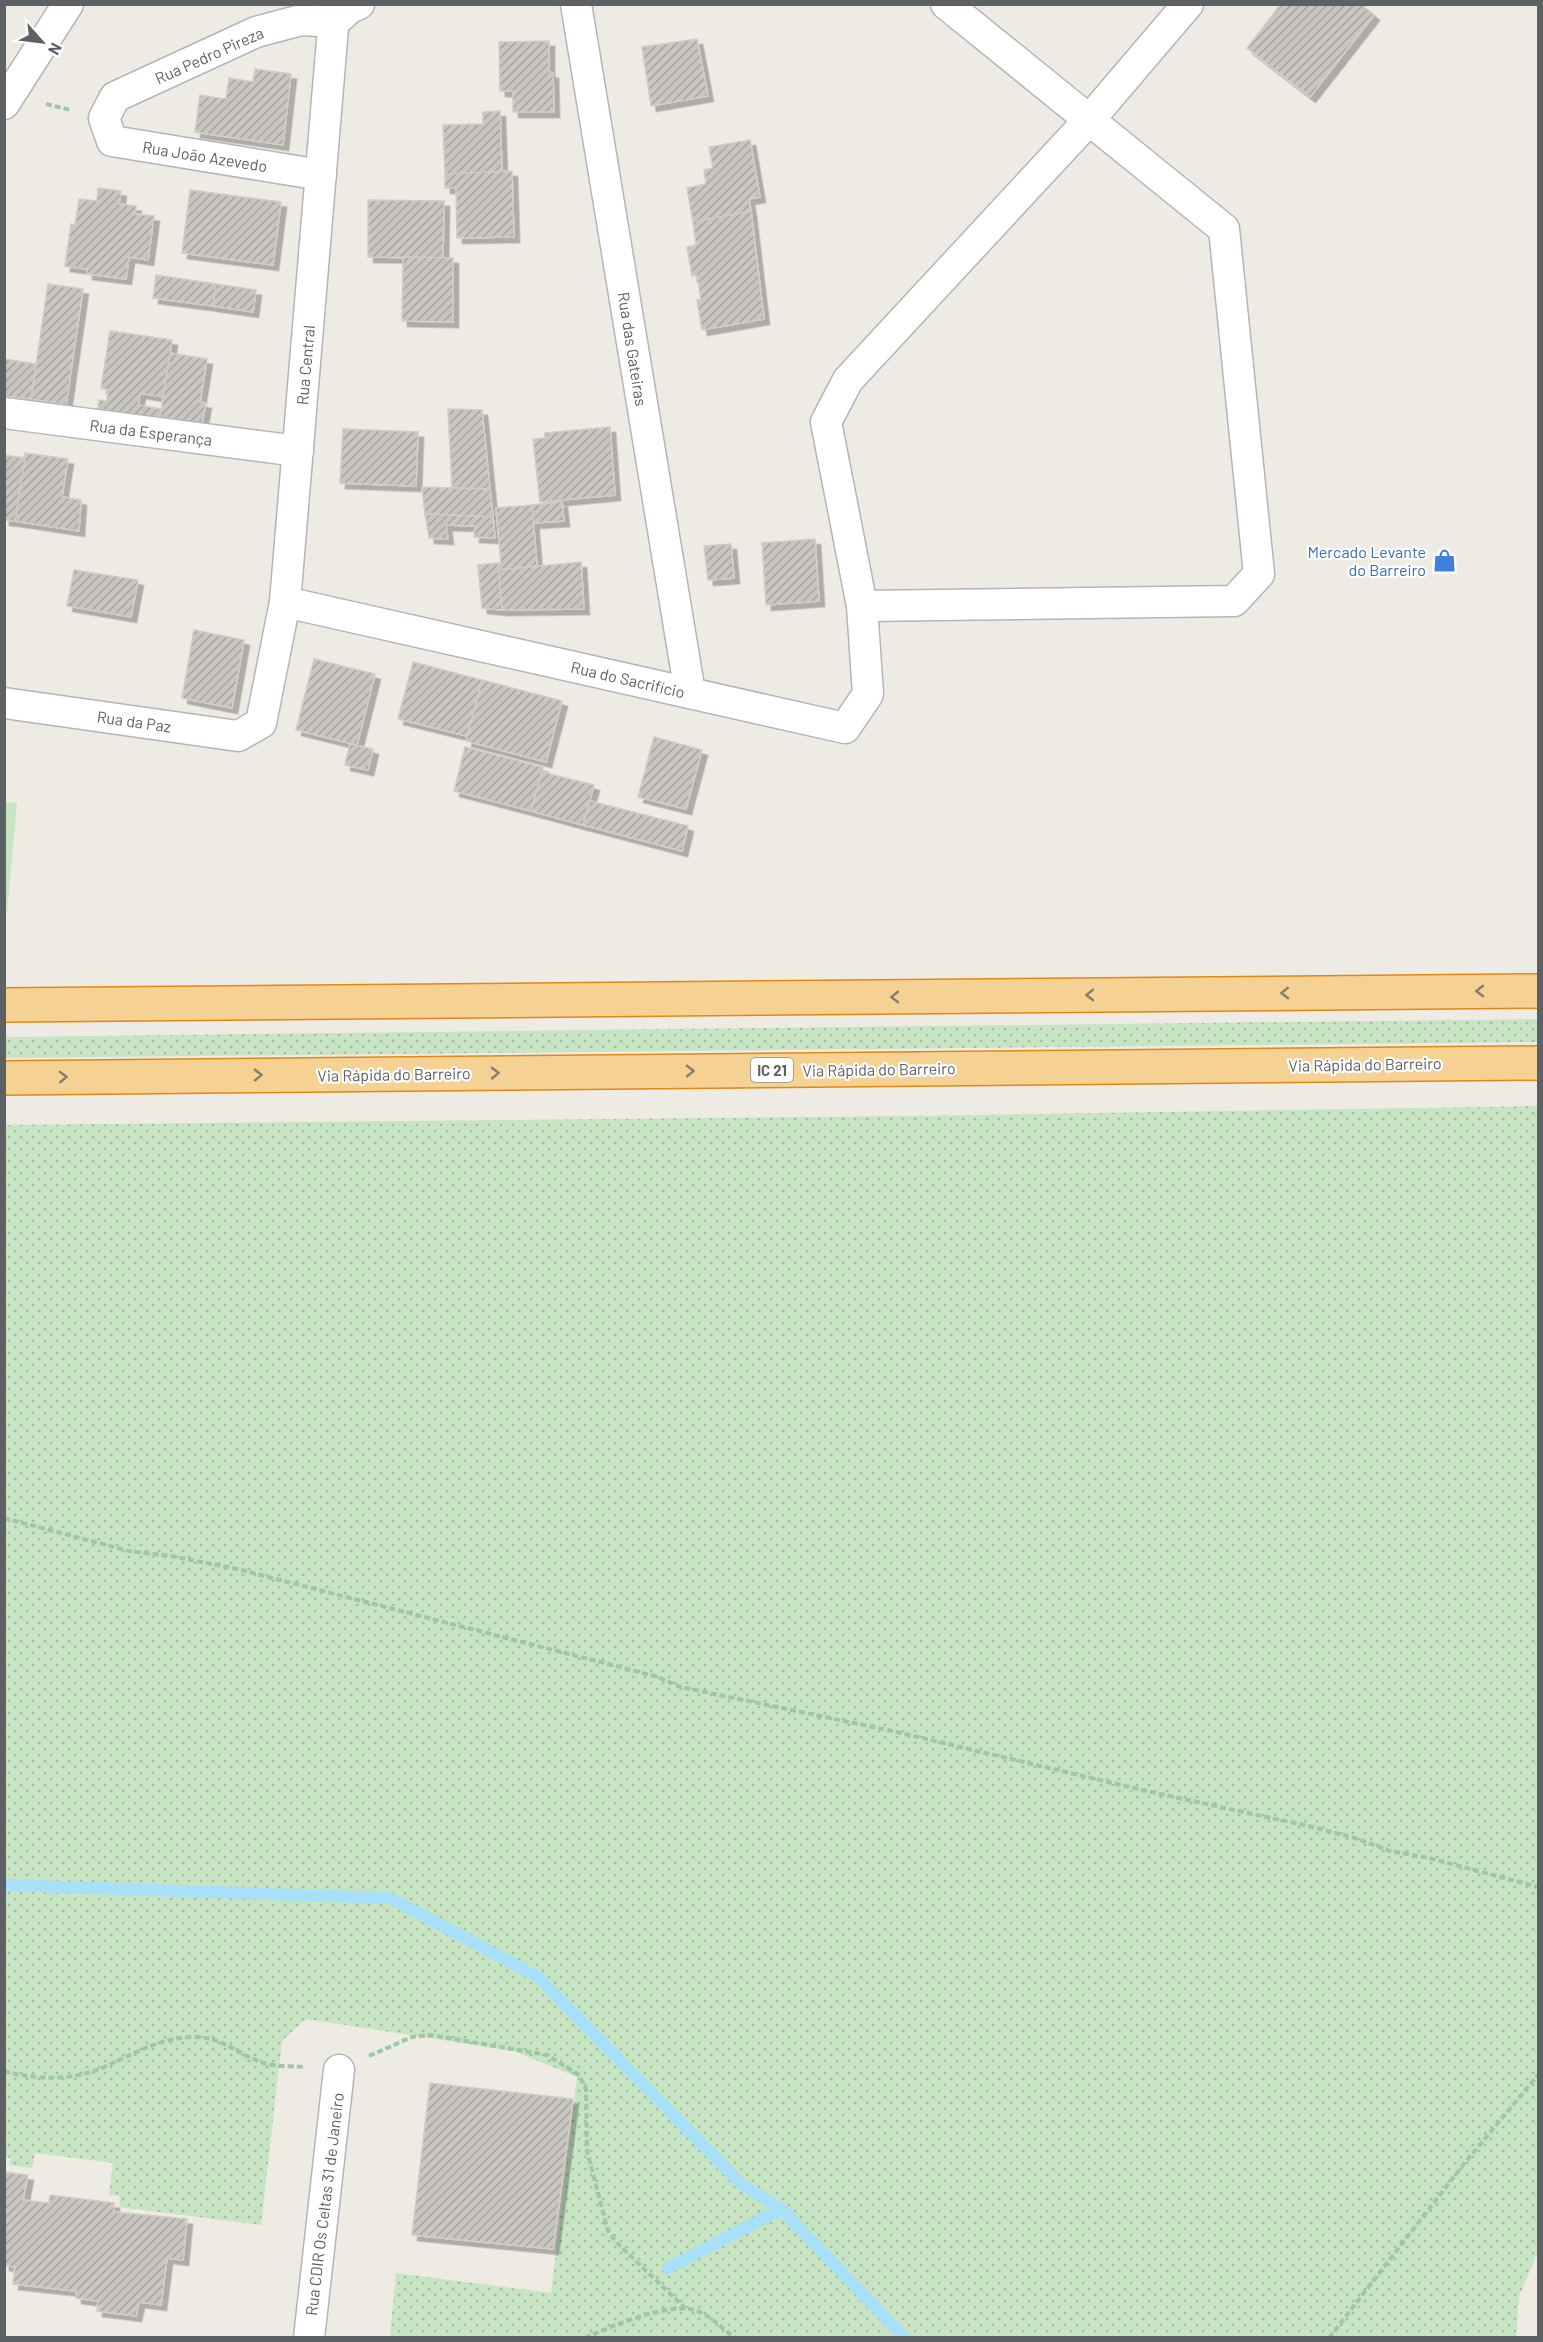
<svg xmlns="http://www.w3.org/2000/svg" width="1543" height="2342" font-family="Barlow,sans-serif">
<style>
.grass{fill:url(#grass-dots)}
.green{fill:#c7e4c3}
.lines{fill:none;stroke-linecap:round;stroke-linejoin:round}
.stream{stroke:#a9e0f9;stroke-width:12}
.building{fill:url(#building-hatch);stroke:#d2ccc3;stroke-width:1.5;filter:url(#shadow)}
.street-casing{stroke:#b2b5b9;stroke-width:33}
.highway-casing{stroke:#e38710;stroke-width:36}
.path{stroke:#9ec7a4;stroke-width:4;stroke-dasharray:6 3;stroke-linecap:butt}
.street{stroke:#fff;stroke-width:30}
.highway{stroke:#f6d194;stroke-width:33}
.oneway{stroke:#827d70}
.labels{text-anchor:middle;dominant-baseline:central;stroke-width:4.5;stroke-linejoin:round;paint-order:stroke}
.shield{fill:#fff;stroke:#8d9092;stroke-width:1.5}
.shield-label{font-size:15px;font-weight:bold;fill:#5c6164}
.street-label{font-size:16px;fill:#5c6164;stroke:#fff}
.shop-label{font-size:16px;fill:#366cbe;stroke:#fff;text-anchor:end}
</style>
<defs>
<pattern id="grass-dots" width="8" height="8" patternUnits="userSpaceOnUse" patternTransform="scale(1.5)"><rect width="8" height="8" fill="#c7e4c3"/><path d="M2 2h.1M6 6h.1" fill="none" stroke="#a5bca2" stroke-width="1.8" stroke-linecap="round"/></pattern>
<pattern id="building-hatch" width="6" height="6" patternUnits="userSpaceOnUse" patternTransform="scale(1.5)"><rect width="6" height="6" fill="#c9c6c2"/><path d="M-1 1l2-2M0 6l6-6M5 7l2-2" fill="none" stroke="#a6a4a1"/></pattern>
<filter id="shadow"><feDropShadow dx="5.5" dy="5.5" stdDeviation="0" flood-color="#0004"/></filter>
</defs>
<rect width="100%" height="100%" fill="#eeebe5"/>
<g class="grass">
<polygon points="1538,1019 1538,1042 4,1058 5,1037"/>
<polygon points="1538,1106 1538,2251 1519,2297 1516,2337 390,2337 396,2273 551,2293 577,2077 514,2051 306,2019 282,2041 261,2225 119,2207 120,2196 109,2195 113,2163 35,2153 32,2168 9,2165 11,2158 4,2157 5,1125 906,1116"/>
</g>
<polygon class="green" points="5,802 17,803 7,912 4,912"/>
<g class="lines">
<g class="stream">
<polyline points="4,1885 390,1898 538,1977 741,2184 781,2209 905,2338"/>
<polyline points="668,2268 781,2209"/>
</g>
</g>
<g class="building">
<polygon points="1281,4 1361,4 1374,15 1310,97 1247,48"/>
<polygon points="697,39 708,96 651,106 642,47"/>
<polygon points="549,41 549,72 553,73 554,112 513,112 513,91 500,91 499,42"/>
<polygon points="255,69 291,74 283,145 195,132 200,95 226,99 229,78 253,82"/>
<polygon points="500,111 502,172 445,174 443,125 483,124 483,112"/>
<polygon points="750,140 760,197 749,199 751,211 693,222 687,188 706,184 704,170 713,168 709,147"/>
<polygon points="512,171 514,237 457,238 456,188 445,188 445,174"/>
<polygon points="98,188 121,191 119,204 136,206 135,214 154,216 148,260 129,257 126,279 87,274 87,269 65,266 71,224 75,225 79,199 97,201"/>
<polygon points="190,190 281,202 273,265 182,253"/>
<polygon points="368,200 444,201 443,258 368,257"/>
<polygon points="751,211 764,319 702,330 697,300 701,300 697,275 692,276 687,247 696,245 693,222"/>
<polygon points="403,257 453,258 453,322 402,321"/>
<polygon points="156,275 216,284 213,306 153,298"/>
<polygon points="48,284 83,289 66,405 31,399"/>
<polygon points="216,284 256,290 253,312 213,306"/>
<polygon points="110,331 172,340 163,397 140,393 138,405 161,409 159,419 98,409 99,400 107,401 108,390 101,388"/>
<polygon points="170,353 207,359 200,402 206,403 202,423 160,417"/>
<polygon points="4,359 36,364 31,399 4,396"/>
<polygon points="448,409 482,410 490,489 452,488"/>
<polygon points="610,427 615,495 540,502 533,439 545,438 545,433"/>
<polygon points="343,429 418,432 416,486 340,483"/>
<polygon points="25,453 68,459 62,497 81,500 79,531 15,521"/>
<polygon points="4,455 25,458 15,521 4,520"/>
<polygon points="422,487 490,489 493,517 425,514"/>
<polygon points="562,502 564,521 533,523 532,505"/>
<polygon points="532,505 537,566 498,570 498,563 501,563 496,508"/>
<polygon points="425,514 493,517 495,538 474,537 475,526 446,525 448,539 429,538"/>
<polygon points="815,539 819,601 766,605 762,543"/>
<polygon points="731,544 734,578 708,580 704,546"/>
<polygon points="581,562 584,609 502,610 498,570"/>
<polygon points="498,563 502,610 482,608 478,565"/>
<polygon points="74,570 138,580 131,617 67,606"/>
<polygon points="194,630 244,640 232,708 182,698"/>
<polygon points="314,659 375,674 357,745 296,730"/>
<polygon points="413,662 482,680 467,736 398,719"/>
<polygon points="482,680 562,701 546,762 466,741"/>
<polygon points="654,737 702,750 686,809 638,797"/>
<polygon points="350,744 373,749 368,770 345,765"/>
<polygon points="465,747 543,767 531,811 454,791"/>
<polygon points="542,772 594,785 583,825 531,811"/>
<polygon points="590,801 688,826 682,851 583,825"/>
<polygon points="430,2083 573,2099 553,2249 412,2235"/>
<polygon points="4,2172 28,2175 23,2200 49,2203 50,2195 114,2203 114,2212 187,2219 183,2260 167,2258 161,2305 139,2302 136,2316 97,2311 98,2301 76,2298 76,2291 13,2284 15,2267 4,2265"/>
</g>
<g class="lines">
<defs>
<g id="street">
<polyline points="576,4 690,693"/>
<polyline points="4,104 68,4"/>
<polyline points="321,175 112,141 104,118 115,97 256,32 301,20 334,22 350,8 359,4"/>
<polyline points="4,413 298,451"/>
<polyline points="285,602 845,728 868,694 862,606 826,422 848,380 1090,119 1188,4"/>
<polyline points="862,606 1234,601 1259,574 1224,229 946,4"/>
<polyline points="4,703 238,736 261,723 285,602 335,4"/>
<polyline points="309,2338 339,2070"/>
</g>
<g id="highway">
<polyline points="4,1005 1538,991"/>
<polyline points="4,1078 1538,1063"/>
</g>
</defs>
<use href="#street" class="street-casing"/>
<use href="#highway" class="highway-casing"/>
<g class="path">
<polyline points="46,104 71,110"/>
<polyline points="4,1518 129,1551 171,1556 237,1569 655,1676 681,1687 897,1732 1142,1790 1308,1826 1355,1838 1390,1851 1429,1858 1538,1887"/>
<polyline points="369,2056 412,2037 431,2035 547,2055 579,2075 586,2089 587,2151 608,2231 616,2242 684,2307"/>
<path d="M 4,2071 C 36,2080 73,2081 104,2067 C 134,2054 157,2039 191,2037 C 224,2036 237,2055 264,2063 C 276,2067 292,2066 305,2067"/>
<path d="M 585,2338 C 609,2327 673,2300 697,2311 C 711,2316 723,2329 735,2338"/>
<polyline points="1329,2338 1463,2165 1538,2075"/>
</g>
<use href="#street" class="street"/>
<use href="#highway" class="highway"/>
</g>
<defs><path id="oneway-chevron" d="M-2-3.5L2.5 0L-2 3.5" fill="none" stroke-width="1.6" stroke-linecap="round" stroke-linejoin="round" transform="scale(1.5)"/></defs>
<g class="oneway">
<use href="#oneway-chevron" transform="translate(1480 991) rotate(179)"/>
<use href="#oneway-chevron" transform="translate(1285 993) rotate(179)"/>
<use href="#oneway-chevron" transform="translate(1090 995) rotate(179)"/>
<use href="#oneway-chevron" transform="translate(895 997) rotate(179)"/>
<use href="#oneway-chevron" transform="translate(690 1071) rotate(-1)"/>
<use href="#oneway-chevron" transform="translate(495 1073) rotate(-1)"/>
<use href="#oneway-chevron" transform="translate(258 1075) rotate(-1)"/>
<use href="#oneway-chevron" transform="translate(63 1077) rotate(-1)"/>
</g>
<defs>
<symbol id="shop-bare" viewBox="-9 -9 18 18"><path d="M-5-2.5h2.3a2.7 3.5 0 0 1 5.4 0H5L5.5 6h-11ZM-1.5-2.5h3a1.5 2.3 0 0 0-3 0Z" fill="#3f7fe0" stroke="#fff" stroke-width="2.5" paint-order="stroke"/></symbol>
</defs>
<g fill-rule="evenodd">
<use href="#shop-bare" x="1428" y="544" width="33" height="33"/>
</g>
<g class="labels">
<rect class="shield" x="751" y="1058" width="42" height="24" rx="4.5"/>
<g class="shield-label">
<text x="772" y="1070">IC 21</text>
</g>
<g class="street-label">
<text transform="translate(209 55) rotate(-24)">Rua Pedro Pireza</text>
<text transform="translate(205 156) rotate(9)">Rua João Azevedo</text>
<text transform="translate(633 349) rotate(81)">Rua das Gateiras</text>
<text transform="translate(305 365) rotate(-85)">Rua Central</text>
<text transform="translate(151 432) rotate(7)">Rua da Esperança</text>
<text transform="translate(628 679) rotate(13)">Rua do Sacrifício</text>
<text transform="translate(134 721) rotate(8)">Rua da Paz</text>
<text transform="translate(1365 1064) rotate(-1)">Via Rápida do Barreiro</text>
<text transform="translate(879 1069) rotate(-1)">Via Rápida do Barreiro</text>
<text transform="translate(394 1074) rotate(-1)">Via Rápida do Barreiro</text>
<text transform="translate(324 2204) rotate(-83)">Rua CDIR Os Celtas 31 de Janeiro</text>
</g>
<g class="shop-label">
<text x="1426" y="551">Mercado Levante<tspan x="1426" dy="18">do Barreiro</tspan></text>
</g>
</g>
<rect width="1543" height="2342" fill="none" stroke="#5c6164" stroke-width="12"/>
<g transform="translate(42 42) rotate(118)" stroke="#ffffff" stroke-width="4.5" paint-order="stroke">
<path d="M0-4.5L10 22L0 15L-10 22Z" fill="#5c6164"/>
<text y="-9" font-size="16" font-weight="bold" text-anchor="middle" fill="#5c6164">N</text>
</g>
</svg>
